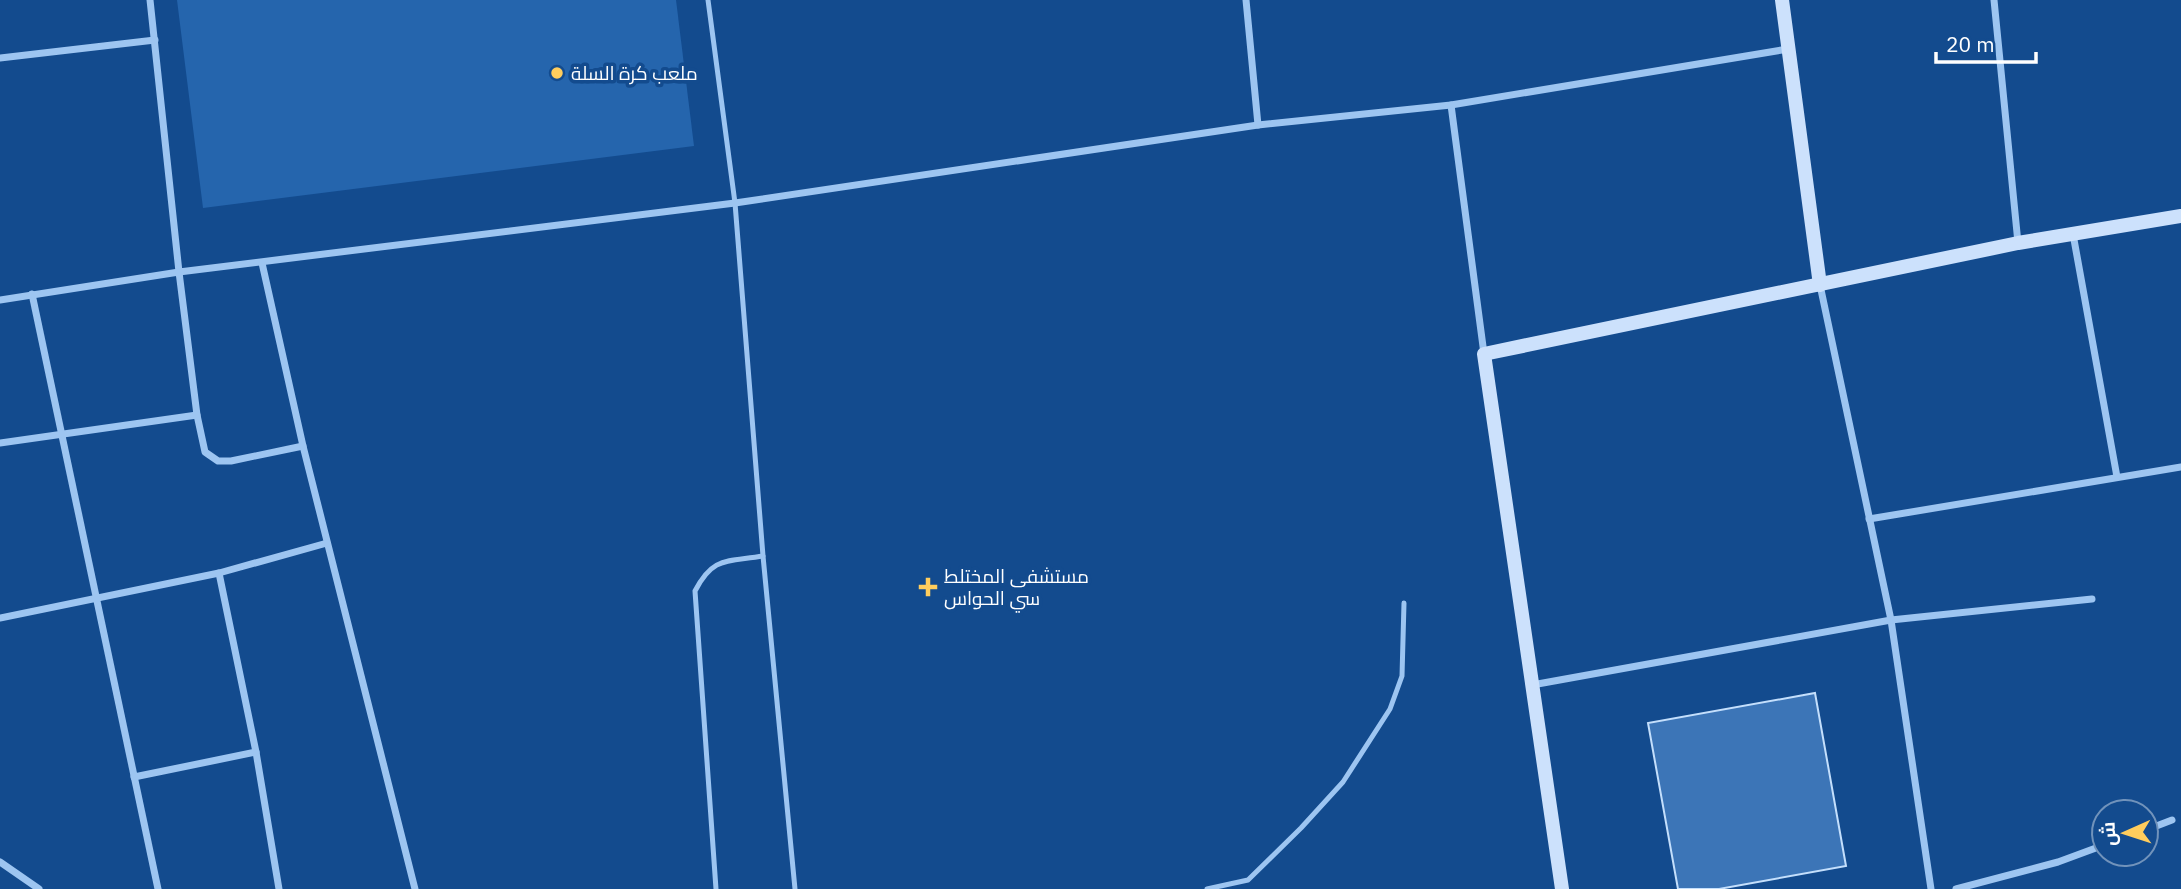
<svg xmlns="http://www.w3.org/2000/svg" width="2181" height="889" font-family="'IBM Plex Sans',Cairo,sans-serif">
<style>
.green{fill:#2565ad}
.building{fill:#3c75b7;stroke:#c4dffc;stroke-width:2}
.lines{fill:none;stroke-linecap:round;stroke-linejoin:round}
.lane{stroke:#9dc5f1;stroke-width:5}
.street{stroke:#9dc5f1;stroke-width:7}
.secondary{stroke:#cce1fc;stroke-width:14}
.poi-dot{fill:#ffcd5d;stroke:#134b8e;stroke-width:2.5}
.labels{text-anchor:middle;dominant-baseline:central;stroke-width:7;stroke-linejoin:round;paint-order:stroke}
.poi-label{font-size:19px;fill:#fff;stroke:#134b8e;text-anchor:start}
</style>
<rect width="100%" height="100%" fill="#134b8e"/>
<polygon class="green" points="177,0 676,0 694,146 203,208"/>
<polygon class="building" points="1815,693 1846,866 1719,889 1678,889 1648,723"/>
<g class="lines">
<g class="lane">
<polyline points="708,0 735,203 763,556 795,889"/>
<path d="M 716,889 L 695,591 C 713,556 727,562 763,556"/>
<polyline points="1207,889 1248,880 1301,828 1343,782 1390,709 1402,676 1404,603"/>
</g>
<g class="street">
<polyline points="150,0 179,272 197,415 205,452 218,461 231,461 303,446"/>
<polyline points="1246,0 1258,125"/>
<polyline points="1994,0 2018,243"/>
<polyline points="0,58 155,40"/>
<polyline points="1451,105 1484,354"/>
<polyline points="2073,234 2117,477"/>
<polyline points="262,263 303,446 415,889"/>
<polyline points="1820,285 1891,620 1931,889"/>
<polyline points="32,294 158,889"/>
<polyline points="0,300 179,272 735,203 1258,125 1451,105 1788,49"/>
<polyline points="0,443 197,415"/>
<polyline points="1869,519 2181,467"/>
<polyline points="219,573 256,752 279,889"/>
<polyline points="0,618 219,573 327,543"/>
<polyline points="1532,685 1891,620 2092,599"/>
<polyline points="134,777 256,752"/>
<polyline points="2146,830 2172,820"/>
<polyline points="0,862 39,889"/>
<polyline points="1956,889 2058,862 2104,845"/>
</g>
<g class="secondary">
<polyline points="1782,0 1820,285"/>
<polyline points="1562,889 1484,354 2018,243 2181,216"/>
</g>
</g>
<g class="poi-dot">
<circle cx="557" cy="73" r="7"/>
<path d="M924.5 576.5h7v7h7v7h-7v7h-7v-7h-7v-7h7z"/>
</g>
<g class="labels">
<g class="poi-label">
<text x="571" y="73">ملعب كرة السلة</text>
<text x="944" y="576">مستشفى المختلط<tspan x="944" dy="22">سي الحواس</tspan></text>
</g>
</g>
<g transform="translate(2125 833) rotate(267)"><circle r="33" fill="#134b8e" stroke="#7193bb" stroke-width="2"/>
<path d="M0-5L12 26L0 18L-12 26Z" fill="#ffcd5d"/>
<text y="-10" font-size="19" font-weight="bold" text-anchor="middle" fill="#ffffff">ش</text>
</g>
<path d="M1936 52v10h100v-10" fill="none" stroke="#ffffff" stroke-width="3.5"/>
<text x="1946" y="52" font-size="21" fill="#ffffff" stroke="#134b8e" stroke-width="5" paint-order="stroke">20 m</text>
</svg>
